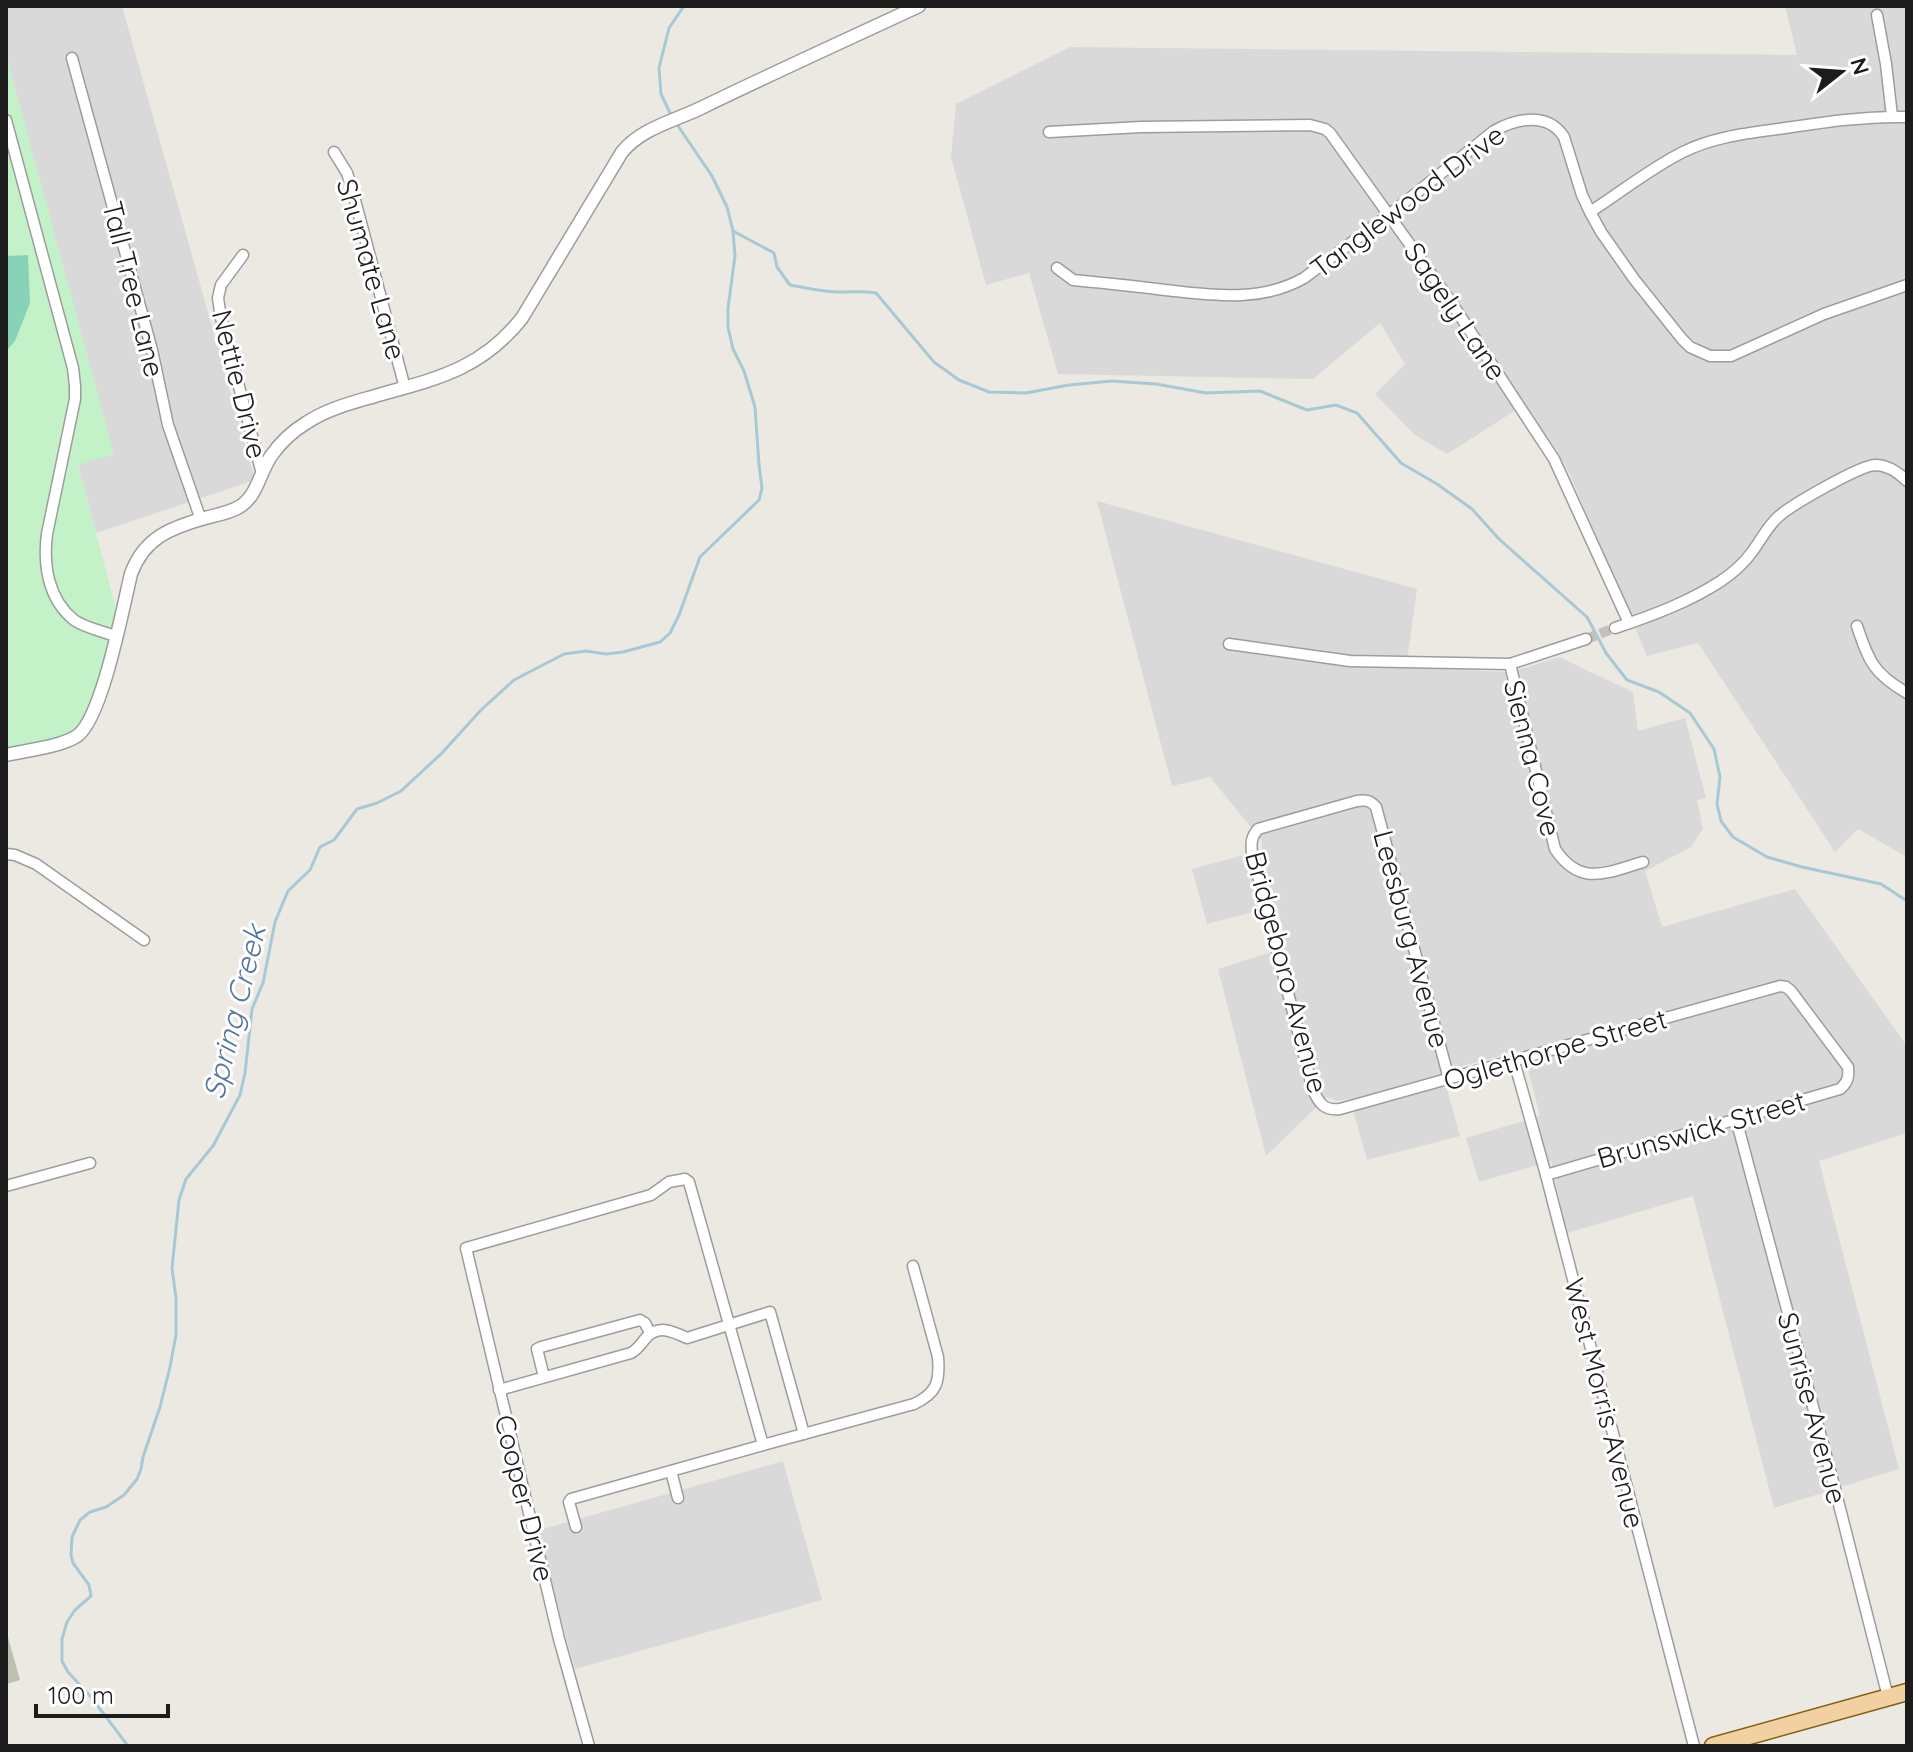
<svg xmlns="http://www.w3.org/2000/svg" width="1913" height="1752" font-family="Quicksand,sans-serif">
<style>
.residential{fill:#dad9d9}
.construction{fill:#bfbfaf}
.park{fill:#c3f2c8}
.pitch{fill:#88d3b8}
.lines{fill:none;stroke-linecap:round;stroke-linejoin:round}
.stream{stroke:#a7c9d5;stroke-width:3}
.minor-tunnel{stroke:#c2c0ba;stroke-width:10;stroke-dasharray:10 5;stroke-linecap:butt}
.minor-casing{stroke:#9d9d9d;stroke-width:13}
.tertiary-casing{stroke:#9d9d9d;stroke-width:15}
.primary-casing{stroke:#836110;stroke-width:19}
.minor{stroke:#fff;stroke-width:10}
.tertiary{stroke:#fff;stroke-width:12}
.primary{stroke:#f1d1a2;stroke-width:16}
.labels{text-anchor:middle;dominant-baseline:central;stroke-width:6;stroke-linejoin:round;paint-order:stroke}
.street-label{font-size:28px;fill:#1c1c1c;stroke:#fff}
.water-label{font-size:30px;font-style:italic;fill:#5377a0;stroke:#fff}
</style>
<rect width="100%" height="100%" fill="#ece9e2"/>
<g class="residential">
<polygon points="6,6 122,6 255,480 96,533 78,464 113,453 6,55"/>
<polygon points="1785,6 1907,6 1907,857 1858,829 1835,852 1698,643 1647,656 1570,475 1556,449 1524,405 1447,454 1415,435 1375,394 1405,364 1380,323 1313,379 1058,374 1029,273 986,285 951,157 956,104 1070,47 1797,55"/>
<polygon points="1097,501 1417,589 1406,667 1504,672 1525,668 1559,657 1633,692 1638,731 1685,718 1706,798 1697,800 1703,829 1690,848 1645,871 1662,927 1795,889 1907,1046 1907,1133 1819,1161 1899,1469 1774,1508 1693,1196 1567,1233 1551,1161 1479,1182 1466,1138 1540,1116 1523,1050 1442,1071 1460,1136 1367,1160 1350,1099 1338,1101 1327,1097 1266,1156 1218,969 1287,947 1277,906 1207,924 1192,869 1262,850 1262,841 1210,777 1172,786"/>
<polygon points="783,1461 822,1600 575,1669 536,1531"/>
</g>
<polygon class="construction" points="6,1630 20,1680 6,1684"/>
<polygon class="park" points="6,55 114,454 78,465 119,620 99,702 78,735 6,755"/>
<polygon class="pitch" points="28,255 30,303 15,341 6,351 6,256"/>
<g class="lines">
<g class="stream">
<polyline points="672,117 661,94 659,68 669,28 684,6"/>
<path d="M 733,231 L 774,253 L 777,267 L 790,285 C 807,288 825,293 843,292 C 855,292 864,291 876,293 L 934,362 L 959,380 L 989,392 L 1026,393 L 1069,385 L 1112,381 L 1156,384 L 1206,393 L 1260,391 L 1307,410 L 1336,405 L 1357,413 L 1401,463 L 1437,484 L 1472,509 L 1499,539 L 1587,617 L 1606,653 L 1627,680 L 1659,692 L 1690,713 L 1714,749 L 1720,777 L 1717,804 L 1721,821 L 1733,837 L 1767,857 L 1802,867 L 1881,884 L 1907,901"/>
<polyline points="128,1746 91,1697 68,1672 62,1661 62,1639 67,1622 75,1610 91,1596 89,1585 73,1563 71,1555 72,1537 80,1520 90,1512 106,1507 124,1495 137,1479 141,1469 143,1457 160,1407 170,1367 176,1335 176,1298 172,1268 179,1200 186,1179 213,1146 240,1095 245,1073 252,1009 263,983 275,922 288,891 310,870 320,847 334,840 357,809 377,803 401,791 442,753 481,710 514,680 564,654 586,651 606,654 623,652 660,642 670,633 679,615 700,557 759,500 762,488 759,465 755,407 744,371 733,349 728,327 728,308 735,256 733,231 727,207 712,176 676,123"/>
</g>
<polyline class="minor-tunnel" points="1586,639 1615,628"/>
<defs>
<g id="minor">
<polyline points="1877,15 1886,64 1892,116"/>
<polyline points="72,58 152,350 168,425 201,520"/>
<path d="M 6,120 L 73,368 L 75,386 L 75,399 L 47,534 C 43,565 48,599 74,620 C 85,628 103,631 115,636"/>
<polyline points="1049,132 1141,127 1310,125 1325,129 1330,133 1449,299 1554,459 1629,623"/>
<polyline points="334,152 347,173 352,189 405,388"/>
<path d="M 1590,212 C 1621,192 1651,168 1683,152 C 1715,136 1750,133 1785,128 C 1825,122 1866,116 1907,117"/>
<polyline points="243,255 221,285 218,298 221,318 262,474"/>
<path d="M 1057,268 L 1073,280 C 1104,283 1135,286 1165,290 C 1213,295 1260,303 1304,278 L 1390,214 L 1494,131 C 1517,118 1548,112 1564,137 L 1582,195 L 1590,212 L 1601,232 L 1634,279 L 1682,339 L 1690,347 L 1710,356 L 1731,356 L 1824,314 L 1907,285"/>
<path d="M 1857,626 C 1869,662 1874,674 1907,693"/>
<path d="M 1615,628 C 1651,616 1689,602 1721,581 C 1733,573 1744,563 1752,552 C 1761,540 1767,527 1778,517 C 1791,505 1859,466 1875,465 C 1888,465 1898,472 1907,481"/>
<polyline points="1229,644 1350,661 1510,664 1586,639"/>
<path d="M 1510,664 L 1555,849 C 1580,887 1606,873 1643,862"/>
<polyline points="6,854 15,855 36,864 144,940"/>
<polyline points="1514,1061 1546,1175 1694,1746"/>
<path d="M 1449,1079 L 1376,807 C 1370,800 1366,800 1357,801 L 1258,829 C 1251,837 1251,843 1252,853 L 1313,1090 C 1319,1103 1324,1111 1340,1109 L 1780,986 L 1786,987 L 1791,991 L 1848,1067 C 1849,1077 1848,1082 1840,1089 L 1546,1175"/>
<polyline points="1736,1119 1835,1489 1888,1697"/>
<polyline points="6,1186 90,1163"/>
<polyline points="544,1377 537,1349 541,1347 640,1320 645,1323 650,1333"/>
<path d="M 499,1390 L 631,1353 C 638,1349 640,1345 645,1339 C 657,1324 672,1331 687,1338 L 770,1312 L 804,1434"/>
<path d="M 763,1445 L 914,1404 C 937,1393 940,1382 938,1357 L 913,1266"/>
<polyline points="671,1471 678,1498"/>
<polyline points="576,1527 569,1502 571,1499 763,1445 689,1182 685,1179 669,1182 651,1195 466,1248 559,1639 589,1746"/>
</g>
<path id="tertiary" d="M 6,755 C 27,750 60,747 77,736 C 102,719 123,607 131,574 C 144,538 170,528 205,518 C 216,515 229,513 239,507 C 257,497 260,472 271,456 C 280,443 293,431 306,423 C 327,409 351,403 375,396 C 435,379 481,370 522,318 L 622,152 C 642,128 674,121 701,108 C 773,73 846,40 919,6"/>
<polyline id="primary" points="1713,1746 1907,1692"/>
</defs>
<use href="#minor" class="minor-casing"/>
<use href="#tertiary" class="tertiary-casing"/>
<use href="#primary" class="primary-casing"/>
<use href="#minor" class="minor"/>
<use href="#tertiary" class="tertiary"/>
<use href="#primary" class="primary"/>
</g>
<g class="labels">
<g class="street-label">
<text transform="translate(1407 201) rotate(-37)">Tanglewood Drive</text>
<text transform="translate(372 269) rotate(74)">Shumate Lane</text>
<text transform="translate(134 289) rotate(76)">Tall Tree Lane</text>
<text transform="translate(1456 311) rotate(56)">Sagely Lane</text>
<text transform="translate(240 384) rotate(76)">Nettie Drive</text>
<text transform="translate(1533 758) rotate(76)">Sienna Cove</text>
<text transform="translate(1412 939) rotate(75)">Leesburg Avenue</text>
<text transform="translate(1287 972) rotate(75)">Bridgeboro Avenue</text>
<text transform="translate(1555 1049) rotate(-16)">Oglethorpe Street</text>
<text transform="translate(1701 1129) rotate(-16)">Brunswick Street</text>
<text transform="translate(1605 1403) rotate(76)">West Morris Avenue</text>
<text transform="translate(1813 1408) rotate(75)">Sunrise Avenue</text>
<text transform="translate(525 1498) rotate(76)">Cooper Drive</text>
</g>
<g class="water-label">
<text transform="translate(234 1012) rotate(-76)">Spring Creek</text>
</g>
</g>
<rect width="1913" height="1752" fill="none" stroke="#1c1c1c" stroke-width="16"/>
<g transform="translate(1841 72) rotate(73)" stroke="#ffffff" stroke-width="6" paint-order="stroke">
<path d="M0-6L14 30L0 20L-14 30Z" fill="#1c1c1c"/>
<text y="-12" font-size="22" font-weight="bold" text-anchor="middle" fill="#1c1c1c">N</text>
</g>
<path d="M36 1704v12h132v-12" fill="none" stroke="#1c1c1c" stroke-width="4"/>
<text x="48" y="1704" font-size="24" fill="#1c1c1c" stroke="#ffffff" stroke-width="6" paint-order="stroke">100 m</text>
</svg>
